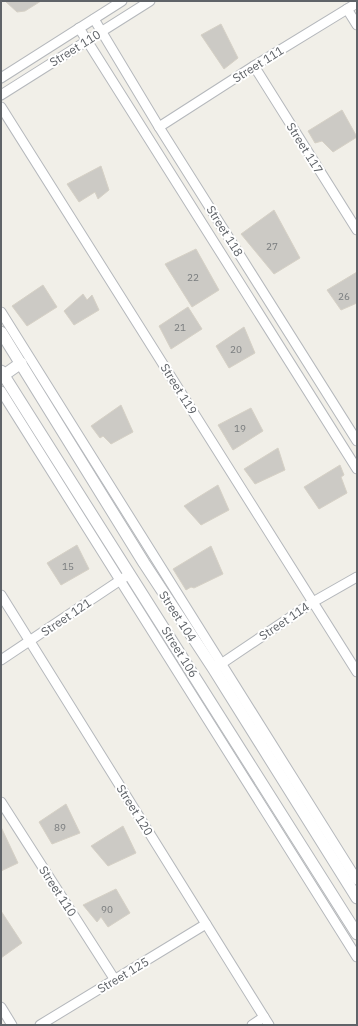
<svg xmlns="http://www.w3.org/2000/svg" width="358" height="1026" font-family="'IBM Plex Sans',sans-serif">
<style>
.building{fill:#cccac5;stroke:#d6d1c6}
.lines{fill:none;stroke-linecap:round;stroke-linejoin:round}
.minor-casing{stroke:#b5b8bc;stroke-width:11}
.tertiary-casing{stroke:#b5b8bc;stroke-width:13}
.minor{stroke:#fff;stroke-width:9}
.tertiary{stroke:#fff;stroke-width:11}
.labels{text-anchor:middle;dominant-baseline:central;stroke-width:4;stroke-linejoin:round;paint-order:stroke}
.number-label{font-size:10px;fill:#7a7d7f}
.street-label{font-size:12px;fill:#5f6368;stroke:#fff}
</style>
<rect width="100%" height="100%" fill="#f1efe8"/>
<g class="building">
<polygon points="5,1 41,1 25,11 17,12"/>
<polygon points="221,24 238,58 224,69 201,35"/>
<polygon points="342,110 357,137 333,152 322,141 315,143 308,131"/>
<polygon points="101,166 109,190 98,199 95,192 79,202 67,184"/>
<polygon points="274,210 300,258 274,274 241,234"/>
<polygon points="196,249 219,290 192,307 165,264"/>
<polygon points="357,272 357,303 341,310 327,290"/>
<polygon points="43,285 57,307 27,326 12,306"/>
<polygon points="83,294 87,300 92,295 99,310 74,325 64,311"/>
<polygon points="188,307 202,329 171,349 159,326"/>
<polygon points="244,327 255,353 229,368 216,346"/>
<polygon points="121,405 133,432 111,444 103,436 100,438 91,426"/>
<polygon points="251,408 263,431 233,450 218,425"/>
<polygon points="278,448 285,470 255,484 244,469"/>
<polygon points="340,465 344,475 341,477 347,493 319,509 304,487"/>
<polygon points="218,485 229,510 201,525 184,506"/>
<polygon points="77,545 89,569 61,585 47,563"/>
<polygon points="211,546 223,574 194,588 191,587 186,590 173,569"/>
<polygon points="66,804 80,833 52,844 39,822"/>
<polygon points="123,826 136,853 108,866 91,846"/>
<polygon points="1,827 18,863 1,871"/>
<polygon points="116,889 130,913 108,927 101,917 97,922 83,905"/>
<polygon points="1,911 22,943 1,958"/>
</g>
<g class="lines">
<defs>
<g id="minor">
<polyline points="347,9 357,25"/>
<polyline points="94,19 159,127 357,441"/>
<polyline points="79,28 357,469"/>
<polyline points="254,66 357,230"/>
<polyline points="1,78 122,1"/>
<polyline points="1,95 150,1"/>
<polyline points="1,107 357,672"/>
<polyline points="159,127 254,66 357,3"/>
<polyline points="1,312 357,880"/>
<polyline points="1,391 357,957"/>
<polyline points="1,595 269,1025"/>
<polyline points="1,660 125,577"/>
<polyline points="218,666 313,602 357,577"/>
<polyline points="1,802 115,980"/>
<polyline points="1,1007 12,1025"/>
<polyline points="40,1025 206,924"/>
<polyline points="252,1025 264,1017"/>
</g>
<g id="tertiary">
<polyline points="1,332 144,563 213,668 357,898"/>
<polyline points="1,371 357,934"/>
<polyline points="4,375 21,363"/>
</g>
</defs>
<use href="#minor" class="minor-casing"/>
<use href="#tertiary" class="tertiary-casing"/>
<use href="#minor" class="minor"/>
<use href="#tertiary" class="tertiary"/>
</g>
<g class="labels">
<g class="number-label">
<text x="272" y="246">27</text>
<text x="193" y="277">22</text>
<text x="344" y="296">26</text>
<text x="180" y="327">21</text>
<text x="236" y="349">20</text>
<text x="240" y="428">19</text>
<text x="68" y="566">15</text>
<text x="60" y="827">89</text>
<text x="107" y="909">90</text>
</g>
<g class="street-label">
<text transform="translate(75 48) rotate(-32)">Street 110</text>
<text transform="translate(258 64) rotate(-32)">Street 111</text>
<text transform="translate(305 148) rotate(58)">Street 117</text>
<text transform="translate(225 231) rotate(58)">Street 118</text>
<text transform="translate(179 389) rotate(58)">Street 119</text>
<text transform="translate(178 616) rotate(57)">Street 104</text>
<text transform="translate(66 617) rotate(-34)">Street 121</text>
<text transform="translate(284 621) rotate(-34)">Street 114</text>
<text transform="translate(180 652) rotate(58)">Street 106</text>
<text transform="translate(135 810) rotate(58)">Street 120</text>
<text transform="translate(58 891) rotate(57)">Street 110</text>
<text transform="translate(123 975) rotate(-31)">Street 125</text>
</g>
</g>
<rect width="358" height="1026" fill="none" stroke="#5f6368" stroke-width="4"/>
</svg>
